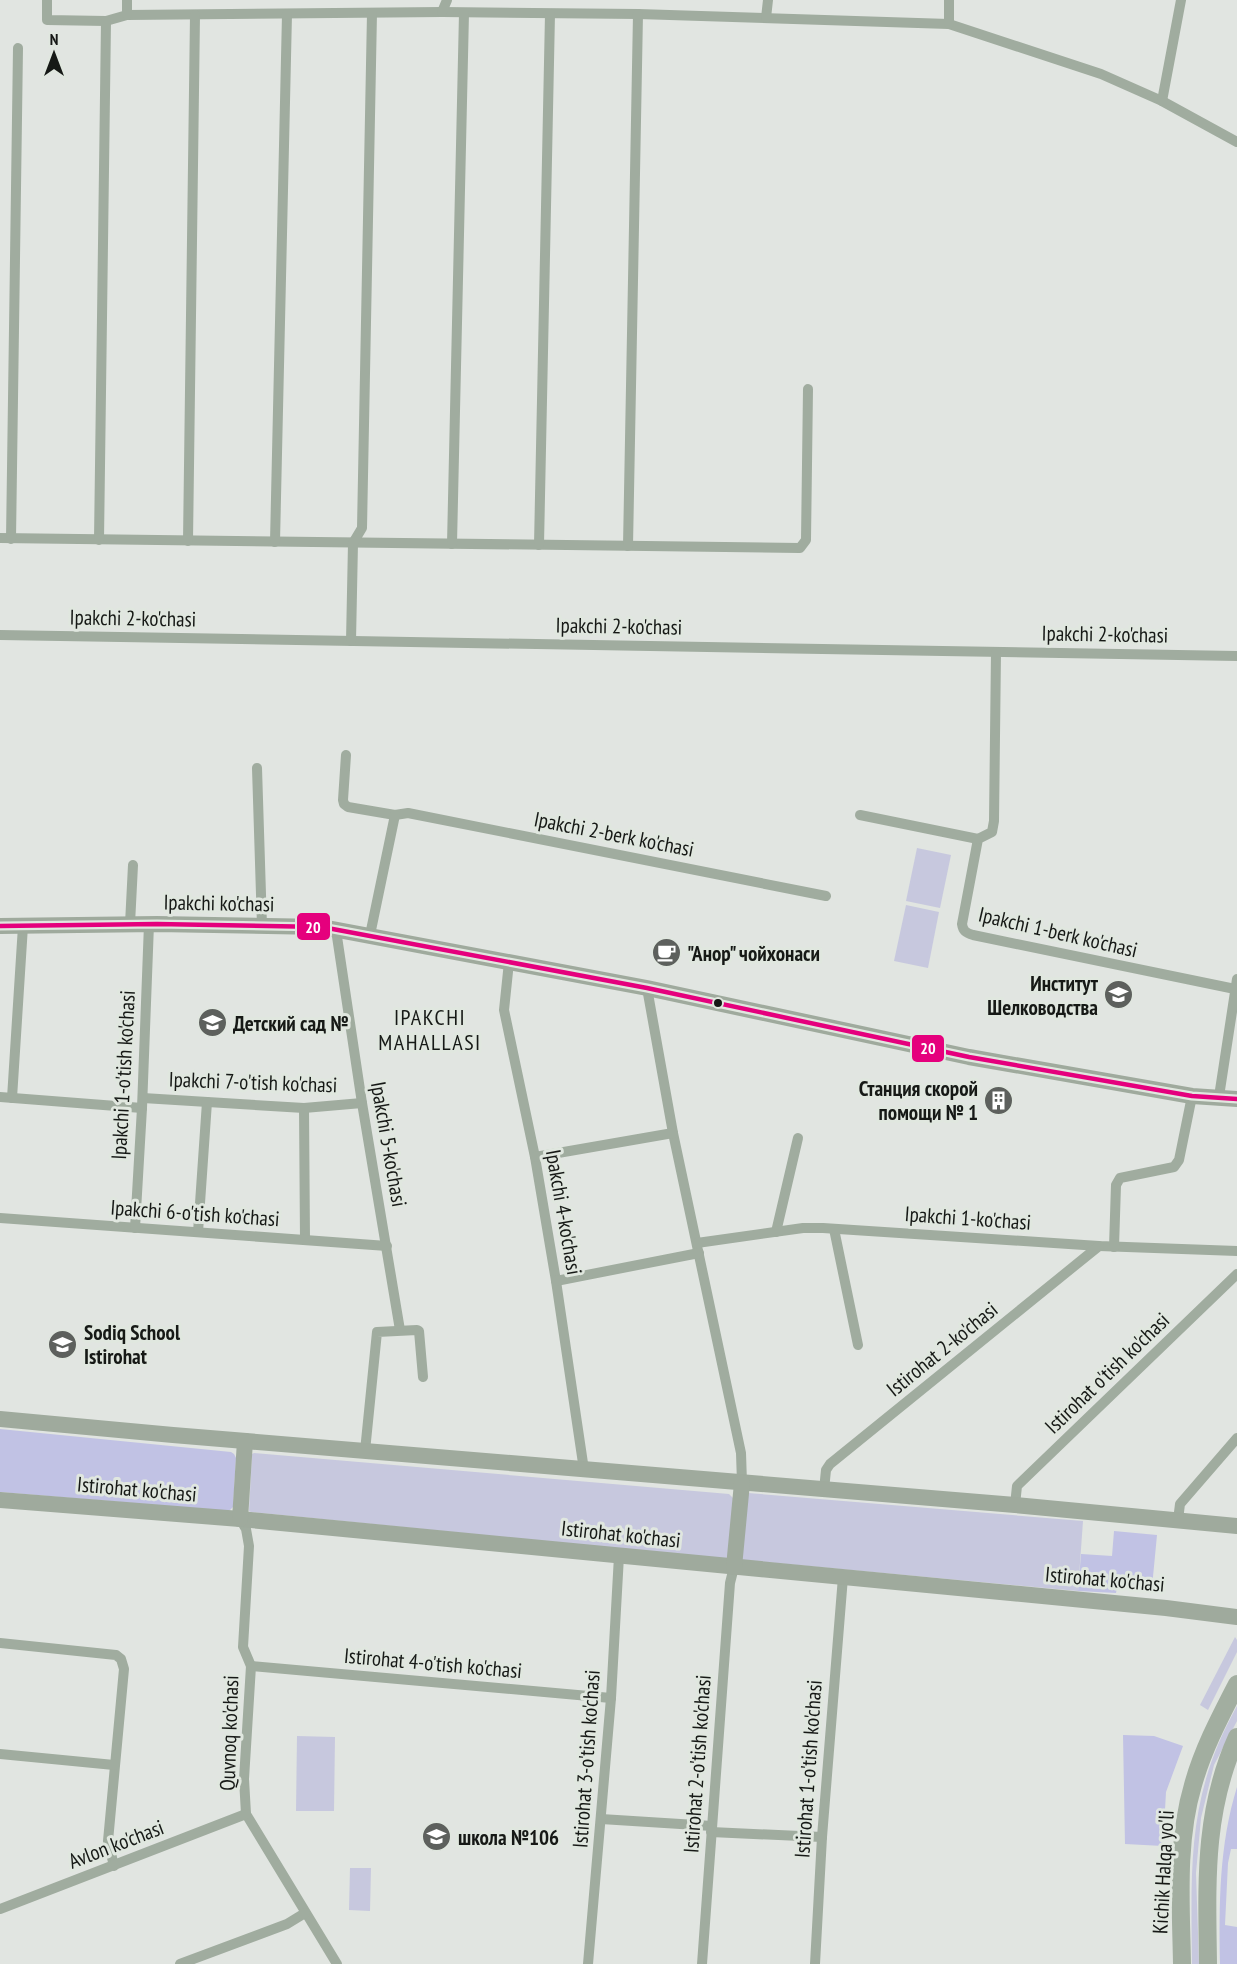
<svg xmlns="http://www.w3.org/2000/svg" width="1237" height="1964" font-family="'PT Sans Narrow',sans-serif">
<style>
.green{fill:#c7c8de}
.forest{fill:#c1c2e4}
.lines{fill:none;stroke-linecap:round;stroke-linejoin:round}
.minor{stroke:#a0ac9f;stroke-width:10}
.secondary{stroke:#9faa9d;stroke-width:16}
.trunk{stroke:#a2aea0;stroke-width:18}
.bus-1-casing{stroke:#e0e7df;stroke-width:9}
.bus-1{stroke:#e5007d;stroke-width:4.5}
.bus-dot{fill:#161916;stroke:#e0e7df;stroke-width:2}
.labels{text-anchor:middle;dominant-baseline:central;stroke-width:6;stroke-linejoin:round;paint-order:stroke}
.street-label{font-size:21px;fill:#161916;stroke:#e0e7df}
.poi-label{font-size:21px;font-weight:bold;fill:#161916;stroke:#e0e7df;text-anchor:start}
.neighbourhood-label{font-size:22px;letter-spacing:1.5px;fill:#161916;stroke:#e0e7df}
.line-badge{stroke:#e0e7df;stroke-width:2}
.badge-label{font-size:16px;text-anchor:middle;font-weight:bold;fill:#fff}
</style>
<rect width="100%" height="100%" fill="#e1e5e1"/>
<g class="green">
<polygon points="917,848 951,855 940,908 906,901"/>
<polygon points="906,905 939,912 928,968 894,961"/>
<polygon points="254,1453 729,1494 733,1498 730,1553 726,1559 251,1512 249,1511 252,1454"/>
<polygon points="748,1493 1083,1521 1078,1591 743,1560 738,1553"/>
<polygon points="1235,1637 1237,1640 1237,1652 1208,1710 1200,1705"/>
<path d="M 1237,1706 L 1237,1721 L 1214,1765 L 1201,1818 L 1196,1873 L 1199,1964 L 1192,1964 C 1191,1865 1187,1795 1237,1706 Z"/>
<polygon points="297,1736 335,1737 334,1811 296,1811"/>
<polygon points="350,1868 371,1868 370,1911 349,1910"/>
</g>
<g class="forest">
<polygon points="0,1429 231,1452 234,1454 236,1458 233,1507 229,1511 0,1492"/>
<polygon points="1114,1531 1157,1535 1152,1587 1118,1583 1116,1593 1078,1591 1081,1554 1112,1556"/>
<polygon points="1123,1735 1154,1736 1183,1746 1166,1792 1163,1846 1125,1844"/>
<path d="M 1237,1787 L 1237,1849 L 1231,1849 L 1228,1863 L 1225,1925 L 1237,1927 L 1237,1964 L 1220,1964 C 1219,1904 1219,1845 1237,1787 Z"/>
</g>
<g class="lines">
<g class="minor">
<polyline points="47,0 47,20 106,21 127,15 442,12 638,14 949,24 1101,74 1162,101 1237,142"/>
<polyline points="442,12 447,0"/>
<polyline points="127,15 127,0"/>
<polyline points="766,18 768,0"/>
<polyline points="949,24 949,0"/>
<polyline points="1162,101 1181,0"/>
<polyline points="0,538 800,548 806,540 808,389"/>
<polyline points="11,539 18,48"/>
<polyline points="99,540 106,21"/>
<polyline points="188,541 195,15"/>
<polyline points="275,542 287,14"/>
<polyline points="452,544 464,13"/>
<polyline points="539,545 550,14"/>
<polyline points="628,546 638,14"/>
<polyline points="0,635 1237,656"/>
<polyline points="351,641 353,543 362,528 372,13"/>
<path d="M 996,652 L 994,821 L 992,832 L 978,839 L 962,924 C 963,931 966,933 973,935 L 1235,989"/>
<polyline points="346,755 343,800 344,804 348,807 395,815 408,813 826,896"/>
<polyline points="257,768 262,926"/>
<polyline points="860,815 978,839"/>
<polyline points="130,924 133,865"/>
<polyline points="336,930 362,1103 400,1330"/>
<polyline points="370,935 395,815"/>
<polyline points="509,962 504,1010 535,1157 556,1281 584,1470"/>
<polyline points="647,988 673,1133 741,1453 742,1483"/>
<polyline points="1220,1090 1237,979"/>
<polyline points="0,1097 142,1108"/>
<polyline points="12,1098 23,926"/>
<polyline points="143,1098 304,1108 362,1103"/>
<polyline points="304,1108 305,1240"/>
<polyline points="535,1157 673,1133"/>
<polyline points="0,1218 387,1246"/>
<polyline points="135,1228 142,1108 149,924"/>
<polyline points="834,1229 858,1345"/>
<polyline points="198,1232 207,1102"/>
<polyline points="776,1232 798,1138"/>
<polyline points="697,1243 803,1228 823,1228 1099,1246 1237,1251"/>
<polyline points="1114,1247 1116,1185 1120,1178 1174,1167 1179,1160 1192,1096"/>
<polyline points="556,1281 699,1253"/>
<polyline points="365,1451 377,1332 417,1330 419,1331 423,1377"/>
<polyline points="824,1490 826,1470 830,1464 1099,1246"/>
<polyline points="1015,1505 1017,1486 1237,1274"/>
<polyline points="240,1519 246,1529 249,1546 243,1647 251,1666 244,1779 246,1814 337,1964"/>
<polyline points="1178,1520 1180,1504 1237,1438"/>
<polyline points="0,1643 116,1655 121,1659 124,1669 108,1841 114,1866"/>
<polyline points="251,1666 611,1698"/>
<polyline points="0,1754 114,1765"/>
<polyline points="601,1819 712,1826"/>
<polyline points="711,1832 822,1837"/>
<polyline points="0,1909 246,1814"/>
<polyline points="180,1964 287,1924 305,1913"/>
<polyline points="588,1964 611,1698 619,1556"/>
<polyline points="702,1964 730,1583 734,1567"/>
<polyline points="815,1964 822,1837 843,1577"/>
</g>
<g class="secondary">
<polyline points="0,926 157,924 322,927 647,988 969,1057 1192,1096 1237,1099"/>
<polyline points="0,1419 173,1435 1015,1505 1237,1526"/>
<polyline points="0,1500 240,1519 1166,1608 1237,1617"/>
<polyline points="240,1519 245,1441"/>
<polyline points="734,1567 742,1483"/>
</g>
<g class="trunk">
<path d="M 1182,1964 C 1181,1905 1176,1842 1193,1785 C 1203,1749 1220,1717 1237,1684"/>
<path d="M 1208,1964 C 1207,1884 1203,1812 1237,1737"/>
</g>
<defs>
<polyline id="bus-1" points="0,926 157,924 322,927 647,988 969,1057 1192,1096 1237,1099"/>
</defs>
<use href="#bus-1" class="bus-1-casing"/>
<use href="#bus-1" class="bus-1"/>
</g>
<defs>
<symbol id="cafe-disc" viewBox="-11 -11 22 22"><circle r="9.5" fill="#5d605d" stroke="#e0e7df"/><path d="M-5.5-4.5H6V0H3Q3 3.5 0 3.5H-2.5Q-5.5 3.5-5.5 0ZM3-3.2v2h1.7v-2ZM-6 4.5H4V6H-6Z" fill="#fff"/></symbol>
<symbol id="university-disc" viewBox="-11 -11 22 22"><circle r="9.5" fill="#5d605d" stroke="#e0e7df"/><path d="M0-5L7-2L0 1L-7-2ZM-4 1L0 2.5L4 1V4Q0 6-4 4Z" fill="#fff"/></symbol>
<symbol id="school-disc" viewBox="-11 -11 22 22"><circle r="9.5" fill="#5d605d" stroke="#e0e7df"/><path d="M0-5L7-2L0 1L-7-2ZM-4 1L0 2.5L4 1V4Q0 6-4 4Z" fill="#fff"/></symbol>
<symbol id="building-disc" viewBox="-11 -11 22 22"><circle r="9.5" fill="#5d605d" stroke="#e0e7df"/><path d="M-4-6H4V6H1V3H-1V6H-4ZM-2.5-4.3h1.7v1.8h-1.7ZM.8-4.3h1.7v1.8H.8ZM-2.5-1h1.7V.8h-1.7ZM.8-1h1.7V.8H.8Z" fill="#fff"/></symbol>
</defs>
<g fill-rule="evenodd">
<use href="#cafe-disc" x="650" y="936" width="33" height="33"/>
<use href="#university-disc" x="1102" y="978" width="33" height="33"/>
<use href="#school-disc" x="196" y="1006" width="33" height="33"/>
<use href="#building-disc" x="982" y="1084" width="33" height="33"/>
<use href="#school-disc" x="46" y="1328" width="33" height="33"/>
<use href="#school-disc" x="420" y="1820" width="33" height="33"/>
</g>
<circle class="bus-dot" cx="718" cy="1003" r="5"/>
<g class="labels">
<g class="street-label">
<text transform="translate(133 618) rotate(1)">Ipakchi 2-ko'chasi</text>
<text transform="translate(619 626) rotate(1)">Ipakchi 2-ko'chasi</text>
<text transform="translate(1105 634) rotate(1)">Ipakchi 2-ko'chasi</text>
<text transform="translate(614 834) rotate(11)">Ipakchi 2-berk ko'chasi</text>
<text transform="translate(219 903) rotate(1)">Ipakchi ko'chasi</text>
<text transform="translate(1058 932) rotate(13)">Ipakchi 1-berk ko'chasi</text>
<text transform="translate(123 1075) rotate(-87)">Ipakchi 1-o'tish ko'chasi</text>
<text transform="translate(253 1082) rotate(2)">Ipakchi 7-o'tish ko'chasi</text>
<text transform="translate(389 1144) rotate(80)">Ipakchi 5-ko'chasi</text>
<text transform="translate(564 1212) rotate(80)">Ipakchi 4-ko'chasi</text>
<text transform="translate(195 1213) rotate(4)">Ipakchi 6-o'tish ko'chasi</text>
<text transform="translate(968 1218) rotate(4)">Ipakchi 1-ko'chasi</text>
<text transform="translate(942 1349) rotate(-39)">Istirohat 2-ko'chasi</text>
<text transform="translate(1107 1373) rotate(-44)">Istirohat o'tish ko'chasi</text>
<text transform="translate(137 1489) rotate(5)">Istirohat ko'chasi</text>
<text transform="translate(621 1534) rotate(6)">Istirohat ko'chasi</text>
<text transform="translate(1105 1579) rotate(5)">Istirohat ko'chasi</text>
<text transform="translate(433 1663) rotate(5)">Istirohat 4-o'tish ko'chasi</text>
<text transform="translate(229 1733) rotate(-88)">Quvnoq ko'chasi</text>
<text transform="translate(586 1759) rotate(-86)">Istirohat 3-o'tish ko'chasi</text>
<text transform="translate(697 1764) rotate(-86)">Istirohat 2-o'tish ko'chasi</text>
<text transform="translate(808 1769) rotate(-86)">Istirohat 1-o'tish ko'chasi</text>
<text transform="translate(116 1844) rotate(-21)">Avlon ko'chasi</text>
<text transform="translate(1163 1872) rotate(-87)">Kichik Halqa yo'li</text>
</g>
<g class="poi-label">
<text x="687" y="953">"Анор" чойхонаси</text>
<text x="1098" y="983" text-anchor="end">Институт<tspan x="1098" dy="24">Шелководства</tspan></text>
<text x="233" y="1023">Детский сад №</text>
<text x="978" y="1088" text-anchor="end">Станция скорой<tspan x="978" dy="24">помощи № 1</tspan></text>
<text x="84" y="1332">Sodiq School<tspan x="84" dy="24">Istirohat</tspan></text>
<text x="458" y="1837">школа №106</text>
</g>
<g class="neighbourhood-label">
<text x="430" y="1017">IPAKCHI<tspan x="430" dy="25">MAHALLASI</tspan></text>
</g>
</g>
<g class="line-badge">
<rect x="296" y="912" width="35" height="29" rx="6" fill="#e5007d"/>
<rect x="911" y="1034" width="34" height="29" rx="6" fill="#e5007d"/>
</g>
<g class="badge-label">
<text x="313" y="933">20</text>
<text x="928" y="1054">20</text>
</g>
<g transform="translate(54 54)" stroke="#e0e7df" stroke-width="4.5" paint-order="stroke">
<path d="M0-4.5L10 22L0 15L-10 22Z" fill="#161916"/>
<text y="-9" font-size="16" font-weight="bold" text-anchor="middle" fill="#161916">N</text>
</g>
</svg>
